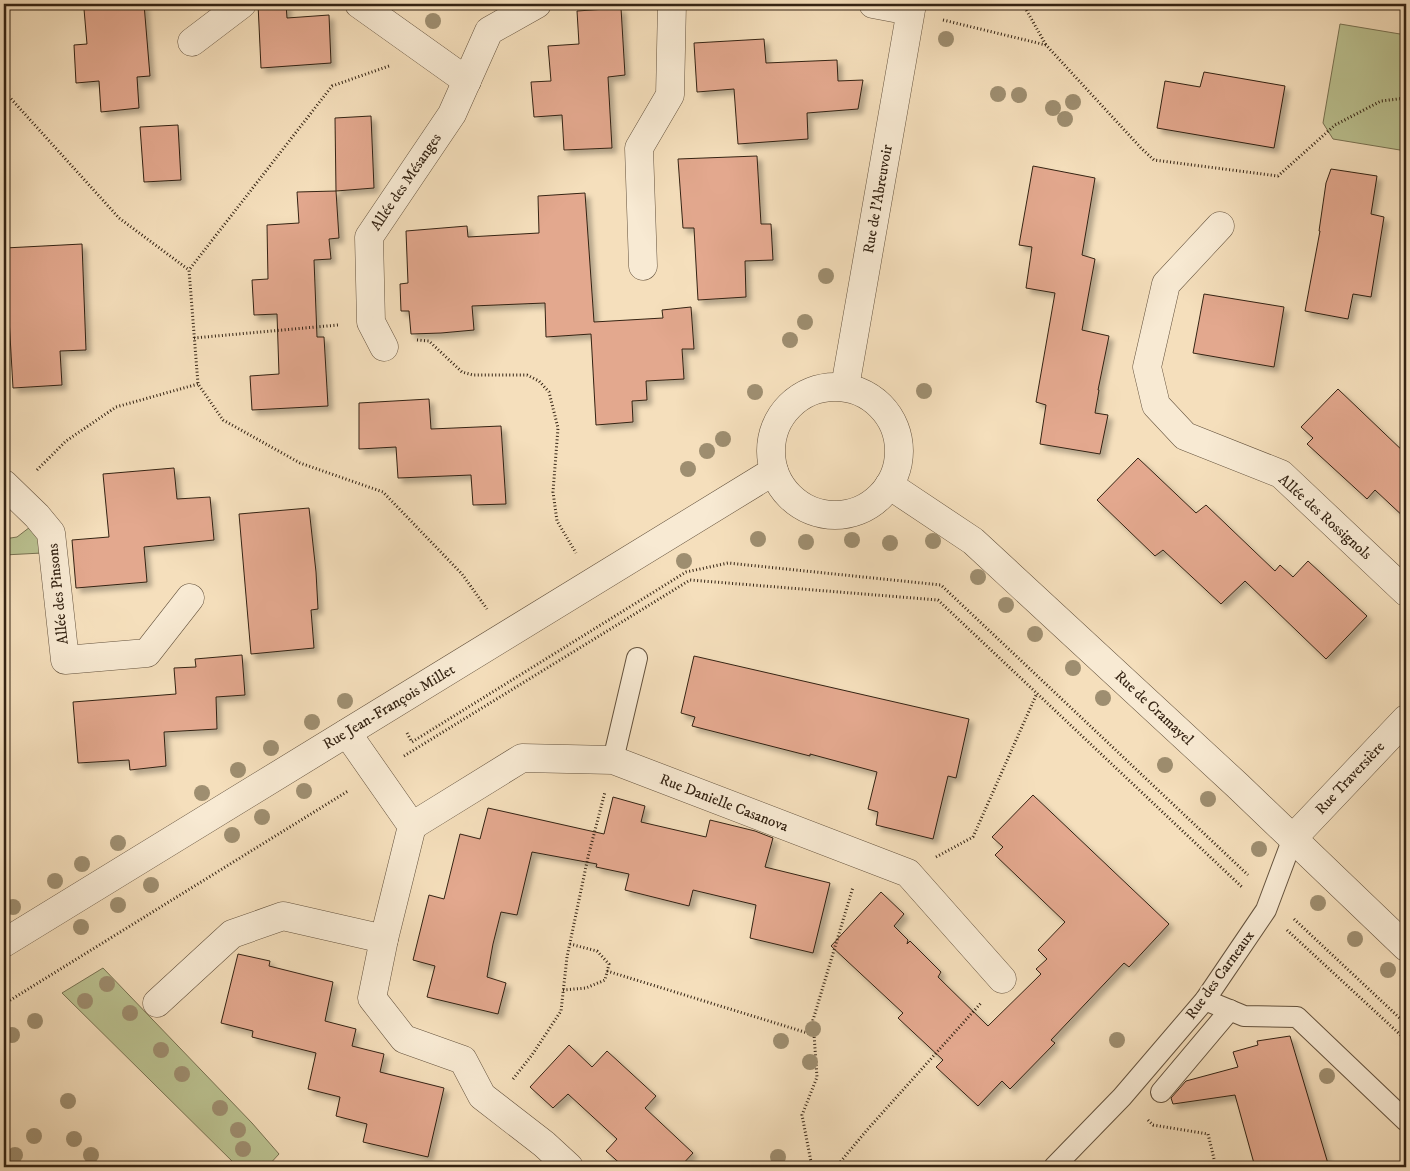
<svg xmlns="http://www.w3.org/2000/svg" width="1410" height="1171" font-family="'IM FELL DW Pica',serif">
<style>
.green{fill:#bbc291;stroke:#787252}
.building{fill:#e3a88e;stroke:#342313;filter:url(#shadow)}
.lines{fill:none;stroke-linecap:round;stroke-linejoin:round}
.lane-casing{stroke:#64523d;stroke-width:22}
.street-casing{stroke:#64523d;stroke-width:29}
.path{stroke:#342313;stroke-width:3;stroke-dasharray:1 2.5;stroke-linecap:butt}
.lane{stroke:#f8ead3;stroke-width:20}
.street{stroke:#f8ead3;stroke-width:28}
.tree{fill:#9e8e70}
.labels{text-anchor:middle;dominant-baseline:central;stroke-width:4;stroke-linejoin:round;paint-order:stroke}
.street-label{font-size:15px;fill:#342313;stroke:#f8ead3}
</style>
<defs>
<filter id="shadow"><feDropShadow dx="4.5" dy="4.5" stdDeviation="2.5" flood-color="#0004"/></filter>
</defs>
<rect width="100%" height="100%" fill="#f5dfbc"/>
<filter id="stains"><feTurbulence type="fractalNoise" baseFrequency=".004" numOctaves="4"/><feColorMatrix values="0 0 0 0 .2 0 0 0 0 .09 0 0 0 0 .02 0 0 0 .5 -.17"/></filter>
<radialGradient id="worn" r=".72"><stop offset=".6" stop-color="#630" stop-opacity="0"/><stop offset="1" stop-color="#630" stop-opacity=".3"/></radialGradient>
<g class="green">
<polygon points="1340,24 1406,35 1406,151 1333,139 1323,123"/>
<polygon points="34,524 37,527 42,553 4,555 4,539 17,537"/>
<polygon points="103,968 252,1123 279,1154 267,1167 238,1167 62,993"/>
</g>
<g class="building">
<polygon points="99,4 144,4 150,76 137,77 139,108 101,112 99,81 76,83 74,45 87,44 84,9 99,8"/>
<polygon points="258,4 286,4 287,18 329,15 331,63 261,68"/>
<polygon points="621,8 625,75 608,77 612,148 564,150 562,115 534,117 531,82 551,81 548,46 579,44 577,11"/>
<polygon points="764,39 766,63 837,60 838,81 863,80 858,109 807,113 808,139 738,144 734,89 697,92 694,43"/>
<polygon points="1204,72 1285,86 1274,148 1157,128 1165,81 1200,87"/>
<polygon points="371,116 374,188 336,191 335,118"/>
<polygon points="178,125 181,180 144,182 140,127"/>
<polygon points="757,156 761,224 771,224 773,260 745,261 746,297 698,300 694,228 683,228 678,159"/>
<polygon points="1033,166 1095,178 1082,255 1095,259 1082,330 1109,336 1098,390 1099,390 1095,413 1108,415 1100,454 1040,444 1046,405 1036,402 1055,293 1026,288 1032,247 1019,245"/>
<polygon points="1331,169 1377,176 1371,214 1384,217 1371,297 1353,294 1348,319 1305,311 1320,231 1319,231 1326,183"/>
<polygon points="336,191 339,238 329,239 331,259 314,260 317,337 324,337 328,406 252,410 250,376 279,374 277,314 254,315 252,280 268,279 267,225 299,223 297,192"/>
<polygon points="585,193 594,322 663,318 662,310 691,307 694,349 682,349 684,379 646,381 647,400 632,401 633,422 596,425 591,334 546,337 545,303 472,306 474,330 441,333 411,334 409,311 401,311 400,284 408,283 406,231 467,226 468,237 539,233 538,196"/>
<polygon points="82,244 86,350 60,351 62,385 13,388 5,248"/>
<polygon points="1204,294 1284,307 1274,367 1193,353"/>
<polygon points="1338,389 1406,454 1406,519 1375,490 1367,499 1307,444 1313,438 1301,427"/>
<polygon points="429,399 431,429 501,426 506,504 473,505 471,475 398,478 396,447 359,449 359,403"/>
<polygon points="1138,458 1196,513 1206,505 1275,571 1280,565 1293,577 1308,561 1367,616 1326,659 1245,581 1221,604 1163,550 1155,556 1097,500"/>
<polygon points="174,468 177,499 210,497 214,540 144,547 147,582 76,588 72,540 109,537 103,474"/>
<polygon points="309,508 316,572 318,609 311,610 314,648 251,654 239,514"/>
<polygon points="242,655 245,695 216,697 217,729 164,732 166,766 130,770 129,760 78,763 73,702 176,694 174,668 196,667 195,659"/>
<polygon points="694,656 969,719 956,778 948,776 933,839 876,825 878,812 868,809 877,772 810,754 810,756 692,726 695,717 681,713"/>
<polygon points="1033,795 1169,924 1129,967 1124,963 1051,1040 1055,1043 1010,1089 1002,1081 978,1106 936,1067 943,1060 898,1018 903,1013 831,946 881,892 904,914 894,926 908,940 907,944 910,941 941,972 938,977 988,1026 1041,974 1036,969 1047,959 1038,950 1065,922 995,855 1003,847 992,837"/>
<polygon points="613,797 645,806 641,822 706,837 710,820 755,831 773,838 765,867 830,883 813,953 750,938 756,905 693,890 689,906 625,890 629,874 596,867 597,864 532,852 517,915 501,912 493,944 487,977 506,983 498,1014 427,997 435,966 413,960 429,895 444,899 460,834 480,839 488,808 604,834"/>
<polygon points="238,954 270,961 269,966 333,982 325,1021 356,1029 352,1046 384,1054 380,1072 444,1088 428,1157 363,1142 367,1124 336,1116 340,1097 308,1089 316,1053 252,1037 253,1031 221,1023"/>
<polygon points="1290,1036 1329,1167 1255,1167 1235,1095 1173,1104 1171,1098 1186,1081 1238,1067 1233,1052 1258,1045 1257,1041"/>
<polygon points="569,1045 592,1067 607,1051 656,1096 645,1108 693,1153 680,1167 624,1167 606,1151 617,1139 568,1094 553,1108 530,1087"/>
</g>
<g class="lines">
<defs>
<g id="lane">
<polyline points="613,760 637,658"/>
<polyline points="1205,1000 1244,1016 1297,1017 1406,1121"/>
<polyline points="1161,1092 1230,1010"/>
<polyline points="1054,1167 1122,1097 1205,1000 1266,910 1293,838"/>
</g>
<g id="street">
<polyline points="359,4 467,81"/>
<polyline points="873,4 910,11"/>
<polyline points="192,42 242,4"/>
<polyline points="1220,226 1166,284 1147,367 1156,405 1185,436 1281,474 1406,592"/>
<polyline points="643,266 639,148 670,95 672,4"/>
<polyline points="384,347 371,322 369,237 452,114 489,31 537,4"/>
<polyline points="845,387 912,4"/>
<circle cx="835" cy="451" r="64"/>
<polyline points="4,484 37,516 51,533 65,660 147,653 190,598"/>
<polyline points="889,485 973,541 1238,786 1406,947"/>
<polyline points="347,733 412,826 384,939 372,998 404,1039 463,1060 482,1096 544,1144 569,1167"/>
<polyline points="412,826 522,758 613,760 908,873 1002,979"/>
<polyline points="1293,838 1406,719"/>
<polyline points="4,943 774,471"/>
<polyline points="157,1003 232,934 283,916 384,939"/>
</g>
</defs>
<use href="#lane" class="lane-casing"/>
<use href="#street" class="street-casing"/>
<g class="path">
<polyline points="1023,4 1046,45"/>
<polyline points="943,20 1046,45 1141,148 1154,160 1278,176 1335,125 1381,101 1406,98"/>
<polyline points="389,66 332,86 189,270 198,384 223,420 300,463 383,492 462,574 487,609"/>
<polyline points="4,91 119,218 189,270"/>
<polyline points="194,338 338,325"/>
<polyline points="417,340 429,341 462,372 473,375 527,375 539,381 549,392 558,428 553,492 557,521 576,553"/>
<polyline points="37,470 66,441 116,407 198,384"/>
<polyline points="407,733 412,742 686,572 728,563 941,585 1248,875"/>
<polyline points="404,756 690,580 938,600 1243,888"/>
<polyline points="936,857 973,837 1037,693"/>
<polyline points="1294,919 1406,1024"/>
<polyline points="1287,930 1406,1040"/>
<polyline points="607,971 814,1035"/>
<polyline points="563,990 586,988 605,980 609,964 597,951 570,944"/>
<polyline points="4,1004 348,791"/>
<polyline points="513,1079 532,1055 561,1011 567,957 588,857 605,792"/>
<polyline points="1148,1120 1153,1125 1208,1134 1216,1167"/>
<polyline points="812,1167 802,1115 817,1077 813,1020 853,887"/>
<polyline points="836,1167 867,1130 981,1003"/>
</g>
<use href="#lane" class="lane"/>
<use href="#street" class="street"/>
</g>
<g class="tree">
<circle cx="433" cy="21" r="8"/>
<circle cx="946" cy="39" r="8"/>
<circle cx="998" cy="94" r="8"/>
<circle cx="1019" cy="95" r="8"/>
<circle cx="1073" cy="102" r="8"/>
<circle cx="1053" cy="108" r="8"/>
<circle cx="1065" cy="119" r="8"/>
<circle cx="826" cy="276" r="8"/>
<circle cx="805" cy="322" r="8"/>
<circle cx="790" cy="340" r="8"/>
<circle cx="924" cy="391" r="8"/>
<circle cx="755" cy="392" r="8"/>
<circle cx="723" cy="439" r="8"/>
<circle cx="707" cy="451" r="8"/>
<circle cx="688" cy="469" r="8"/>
<circle cx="758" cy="539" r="8"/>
<circle cx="852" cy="540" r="8"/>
<circle cx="933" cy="541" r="8"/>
<circle cx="806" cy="542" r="8"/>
<circle cx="890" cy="543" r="8"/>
<circle cx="684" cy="561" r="8"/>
<circle cx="978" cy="577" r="8"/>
<circle cx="1006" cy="605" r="8"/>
<circle cx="1035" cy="634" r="8"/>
<circle cx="1073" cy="668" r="8"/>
<circle cx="1103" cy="698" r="8"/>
<circle cx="345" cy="701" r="8"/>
<circle cx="312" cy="722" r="8"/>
<circle cx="271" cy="748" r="8"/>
<circle cx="1165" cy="765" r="8"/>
<circle cx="238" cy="770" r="8"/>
<circle cx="304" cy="791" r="8"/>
<circle cx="202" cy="793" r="8"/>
<circle cx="1208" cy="799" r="8"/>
<circle cx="262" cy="817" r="8"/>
<circle cx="232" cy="835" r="8"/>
<circle cx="118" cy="843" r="8"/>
<circle cx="1259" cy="849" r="8"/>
<circle cx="82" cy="864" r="8"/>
<circle cx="55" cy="881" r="8"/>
<circle cx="151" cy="885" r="8"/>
<circle cx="1318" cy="903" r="8"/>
<circle cx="118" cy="905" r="8"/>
<circle cx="13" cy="907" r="8"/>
<circle cx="81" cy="927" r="8"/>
<circle cx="1355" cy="939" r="8"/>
<circle cx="1388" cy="970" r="8"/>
<circle cx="107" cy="984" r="8"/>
<circle cx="85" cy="1001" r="8"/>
<circle cx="130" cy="1013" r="8"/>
<circle cx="35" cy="1021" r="8"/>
<circle cx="813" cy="1029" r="8"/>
<circle cx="12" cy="1035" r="8"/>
<circle cx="1117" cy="1040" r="8"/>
<circle cx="781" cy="1041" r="8"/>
<circle cx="161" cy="1050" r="8"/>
<circle cx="810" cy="1062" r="8"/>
<circle cx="182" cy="1074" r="8"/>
<circle cx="1327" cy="1076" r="8"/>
<circle cx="68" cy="1101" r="8"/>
<circle cx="220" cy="1108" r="8"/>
<circle cx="238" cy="1130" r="8"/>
<circle cx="34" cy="1136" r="8"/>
<circle cx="74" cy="1139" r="8"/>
<circle cx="243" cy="1149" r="8"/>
<circle cx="15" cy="1155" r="8"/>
<circle cx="91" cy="1155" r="8"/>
<circle cx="778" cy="1157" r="8"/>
</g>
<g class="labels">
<g class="street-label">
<text transform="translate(406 182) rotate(-56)">Allée des Mésanges</text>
<text transform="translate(878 199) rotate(-80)">Rue de l'Abreuvoir</text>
<text transform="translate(1325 517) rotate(42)">Allée des Rossignols</text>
<text transform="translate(58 594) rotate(-96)">Allée des Pinsons</text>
<text transform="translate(389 707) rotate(-31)">Rue Jean-François Millet</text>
<text transform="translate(1154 708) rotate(43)">Rue de Cramayel</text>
<text transform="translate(1350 778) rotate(-47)">Rue Traversière</text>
<text transform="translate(724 803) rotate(21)">Rue Danielle Casanova</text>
<text transform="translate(1220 975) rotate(-54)">Rue des Carneaux</text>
</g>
</g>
<rect width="1410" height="1171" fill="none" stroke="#f5dfbc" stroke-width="20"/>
<rect x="5" y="5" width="1400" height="1161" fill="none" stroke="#342313" stroke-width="2.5"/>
<rect x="10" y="10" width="1390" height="1151" fill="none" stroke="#342313"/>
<rect width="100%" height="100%" filter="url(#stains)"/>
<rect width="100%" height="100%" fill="url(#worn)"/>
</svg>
